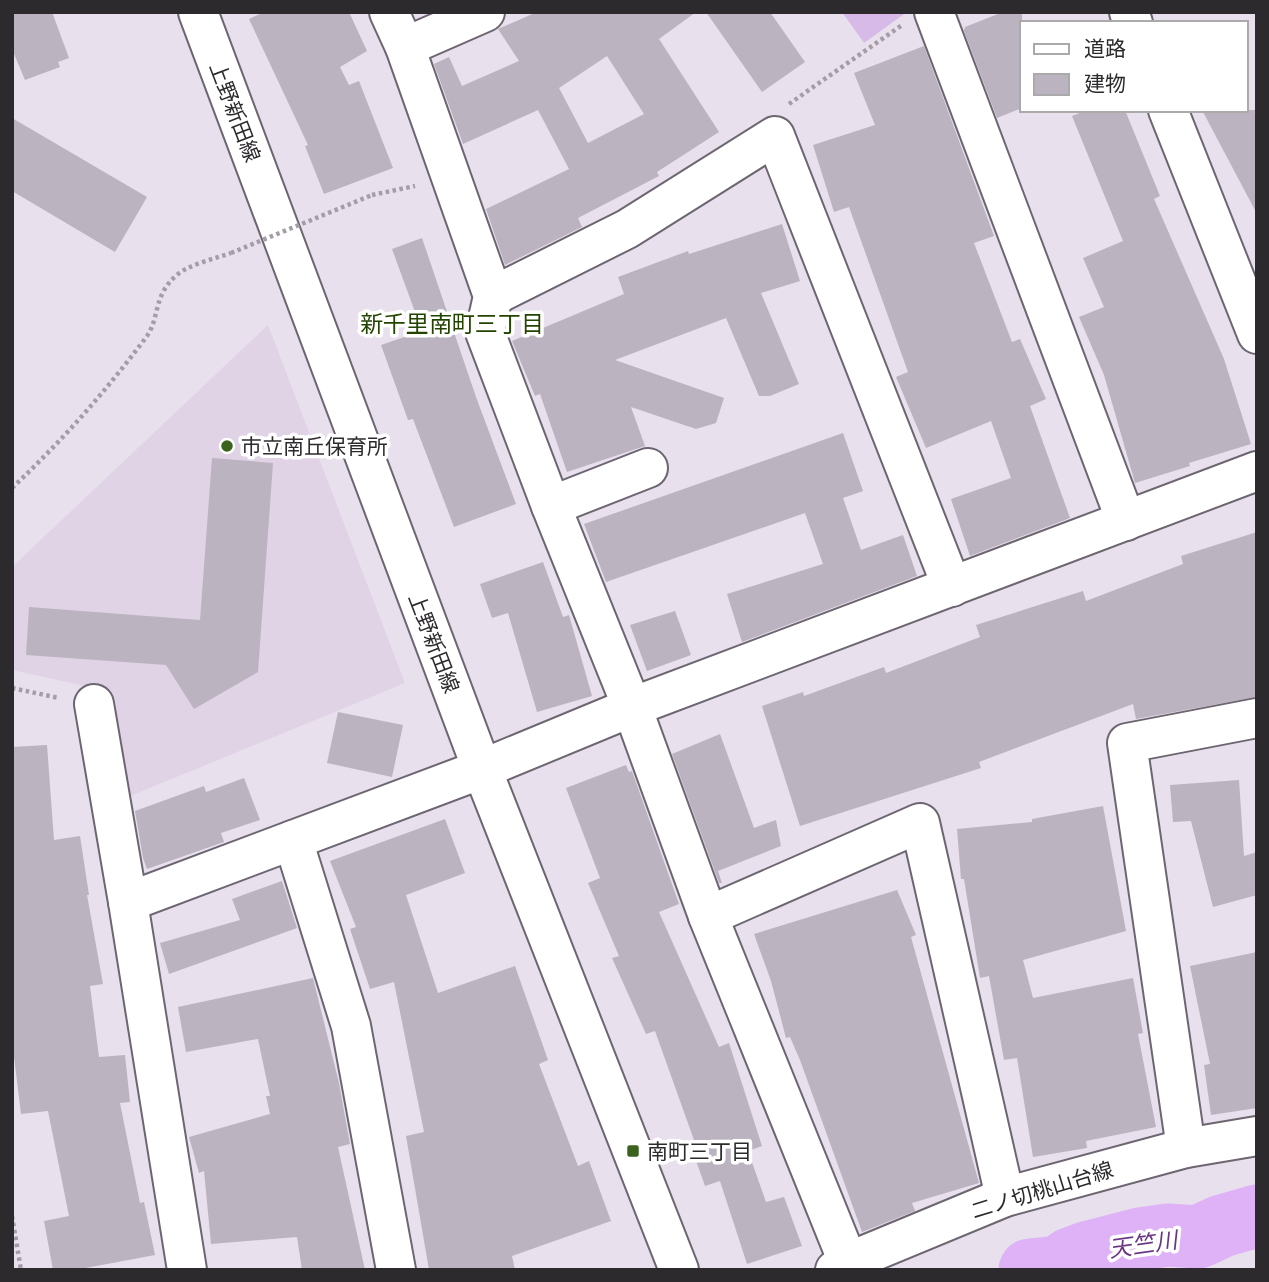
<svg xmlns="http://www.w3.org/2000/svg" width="1269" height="1282" font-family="'Archivo Narrow','Noto Sans JP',sans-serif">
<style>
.built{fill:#e0d3e6}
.green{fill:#d8bae8}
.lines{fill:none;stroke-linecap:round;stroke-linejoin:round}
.river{stroke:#dfb2f7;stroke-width:63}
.building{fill:#bbb3bf;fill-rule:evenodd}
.street-casing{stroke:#6d6671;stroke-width:42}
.secondary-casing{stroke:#6d6671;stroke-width:42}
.path{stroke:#a49da7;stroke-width:4.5;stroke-dasharray:3.5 3.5;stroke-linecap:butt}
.street{stroke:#fff;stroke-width:38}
.secondary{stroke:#fff;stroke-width:38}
.path-bridge{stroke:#a49da7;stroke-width:4.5;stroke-dasharray:3.5 3.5;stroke-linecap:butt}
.poi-dot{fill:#3c631d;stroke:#fff;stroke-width:2.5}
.labels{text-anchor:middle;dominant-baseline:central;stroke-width:7;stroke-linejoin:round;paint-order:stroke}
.street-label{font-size:21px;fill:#2d2a2e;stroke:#fff}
.poi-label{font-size:21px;fill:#2d2a2e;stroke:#fff;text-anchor:start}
.neighbourhood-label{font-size:23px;fill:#234400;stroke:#fff}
.water-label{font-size:23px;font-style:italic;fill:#6b3585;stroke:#fff}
</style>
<rect width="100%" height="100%" fill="#e8e0ed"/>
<polygon class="built" points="268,325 405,683 128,797 112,692 12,670 12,567"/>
<polygon class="green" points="842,12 907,12 864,43"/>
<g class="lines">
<polyline class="river" points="1030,1270 1059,1267 1070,1259 1086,1253 1140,1239 1168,1235 1198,1237 1222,1226 1257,1216"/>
</g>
<g class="building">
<polygon points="12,12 52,12 69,58 58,62 60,67 25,80 12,49"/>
<polygon points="264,12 349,12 367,51 340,67 349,85 359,81 393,168 324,194 305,146 308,145 249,19"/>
<path d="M 537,12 L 696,12 L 659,39 L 719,132 L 657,172 L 659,176 L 578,218 L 582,227 L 505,265 L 486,209 L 569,169 L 538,110 L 463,144 L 434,64 L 449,57 L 462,86 L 519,61 L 498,29 ZM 607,56 L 644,114 L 588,143 L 559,88 Z"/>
<polygon points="706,12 770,12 805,62 762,92"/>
<polygon points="1003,12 1022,12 1022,108 997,118 964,31 965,27"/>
<polygon points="924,46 994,236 974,243 1012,342 1020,339 1046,399 1030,406 1070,518 970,556 951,499 1011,478 991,421 926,448 896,377 908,372 849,207 834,212 813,145 875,125 854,73"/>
<polygon points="1087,110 1125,110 1160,196 1154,199 1224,359 1251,444 1189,463 1190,466 1135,483 1104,375 1079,317 1104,307 1083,258 1123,241 1072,116"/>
<polygon points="1202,110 1257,110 1257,214"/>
<polygon points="12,118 147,197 115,252 12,191"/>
<polygon points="782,224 800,281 761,293 799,384 770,396 759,396 726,318 615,360 724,398 716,423 696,429 631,407 645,446 567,472 540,394 535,396 512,341 624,294 618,277 688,251 689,254"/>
<polygon points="422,238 476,397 516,504 454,527 413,419 408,420 381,345 422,331 392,249"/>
<polygon points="843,433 863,491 843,498 861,550 903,535 917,576 742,642 727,594 823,564 805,513 606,582 584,524"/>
<polygon points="212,458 273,463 258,672 194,709 166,665 26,655 29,607 200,620"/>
<polygon points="1257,532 1257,697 1136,719 1133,704 979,762 981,768 800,826 762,706 803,692 804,696 884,667 886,673 980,637 976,625 1083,591 1086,601 1183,564 1181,556"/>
<polygon points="543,562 563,617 569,615 592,696 537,712 508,613 492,618 480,584"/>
<polygon points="675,611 691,655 647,671 630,625"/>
<polygon points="338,712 403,725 392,777 327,763"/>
<polygon points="720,734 754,828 776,820 781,846 718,871 722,883 719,883 672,754"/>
<polygon points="47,745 54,840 80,836 89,895 87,895 103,984 90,986 99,1057 125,1055 130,1102 120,1103 140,1203 144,1202 155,1255 75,1270 53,1270 44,1221 69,1216 48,1111 21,1114 12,1040 12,747"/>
<polygon points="626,765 629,772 632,771 679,904 659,912 719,1047 729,1043 762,1146 748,1151 766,1202 784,1197 802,1246 747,1264 720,1181 705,1186 689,1141 694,1140 655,1031 646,1034 612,958 619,956 588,883 600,878 566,788"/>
<polygon points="244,778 260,820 221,833 224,842 147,869 143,858 135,811 204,786 206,792"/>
<polygon points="1239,780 1244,856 1257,852 1257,895 1213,907 1191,821 1173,822 1170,785"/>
<polygon points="1103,806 1126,931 1023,960 1033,998 1133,978 1143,1033 1138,1034 1156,1127 1086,1141 1087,1148 1033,1157 1017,1058 1004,1060 989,976 980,978 964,879 961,879 957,829 1032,822 1032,819"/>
<polygon points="445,819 465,873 406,895 438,993 515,966 548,1060 539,1064 578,1166 589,1161 611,1221 512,1256 515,1270 429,1270 406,1136 424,1132 394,982 370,989 350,929 356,927 330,861"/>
<polygon points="282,881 297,928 169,974 160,943 240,920 232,899"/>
<polygon points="897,890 916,935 911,937 979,1183 912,1203 915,1211 862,1232 800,1060 790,1037 786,1038 771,981 754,934"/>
<polygon points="1257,952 1257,1108 1211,1115 1204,1065 1210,1064 1190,966"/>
<polygon points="313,978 339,1083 350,1144 338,1147 365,1270 302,1270 297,1237 211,1244 204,1171 199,1173 189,1137 270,1114 266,1096 270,1096 258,1039 186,1052 178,1007"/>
</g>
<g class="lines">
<defs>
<g id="street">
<polyline points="389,12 405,47 493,296 485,332 551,506 632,707 708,916 848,1262"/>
<polyline points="934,12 1126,521"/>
<polyline points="1129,12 1133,23"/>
<polyline points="405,47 485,12"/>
<polyline points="1168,110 1257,334"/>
<polyline points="493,296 627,229 775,136 952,587"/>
<polyline points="551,506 648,468"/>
<polyline points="94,704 128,902"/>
<polyline points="293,840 351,1026 396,1270"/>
<polyline points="708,916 920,823 1005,1197"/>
<polyline points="1186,1148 1127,743 1257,718"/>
<polyline points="187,1270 128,902 482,769 632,707 1257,471"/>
<polyline points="835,1270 848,1262 1005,1197 1186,1148 1257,1136"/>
</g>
<polyline id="secondary" points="198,12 482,769 679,1270"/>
</defs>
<use href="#street" class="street-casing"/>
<use href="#secondary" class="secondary-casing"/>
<g class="path">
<polyline points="789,104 902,25"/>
<polyline points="372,195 415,186"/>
<path d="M 12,488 C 61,442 107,390 147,336 C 160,317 153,295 177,275 C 187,265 217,258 231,253"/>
<polyline points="12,688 59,698"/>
<polyline points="12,1216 21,1270"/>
</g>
<use href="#street" class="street"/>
<use href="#secondary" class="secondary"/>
<polyline class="path-bridge" points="231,253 372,195"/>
</g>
<g class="poi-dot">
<circle cx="227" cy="446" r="7"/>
<rect x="626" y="1144" width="14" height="14" rx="3.5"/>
</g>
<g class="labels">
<g class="street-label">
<text transform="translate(235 112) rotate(69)">上野新田線</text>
<text transform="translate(434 643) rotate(69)">上野新田線</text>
<text transform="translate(1042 1190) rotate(-17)">二ノ切桃山台線</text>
</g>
<g class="poi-label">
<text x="241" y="446">市立南丘保育所</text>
<text x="647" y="1151">南町三丁目</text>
</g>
<g class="neighbourhood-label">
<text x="452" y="323">新千里南町三丁目</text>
</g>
<g class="water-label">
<text transform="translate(1143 1244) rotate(-8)">天竺川</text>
</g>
</g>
<rect width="1269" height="1282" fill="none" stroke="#2d2a2e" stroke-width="28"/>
<rect x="1020" y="21" width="228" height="91" fill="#ffffff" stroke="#abaaab" stroke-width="2"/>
<rect x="1034" y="44" width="35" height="10" fill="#ffffff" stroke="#abaaab" stroke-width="2"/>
<text x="1084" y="56" font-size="21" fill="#2d2a2e">道路</text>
<rect x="1034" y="74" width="35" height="21" fill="#bbb3bf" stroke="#abaaab" stroke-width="2"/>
<text x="1084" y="91" font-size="21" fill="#2d2a2e">建物</text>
</svg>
